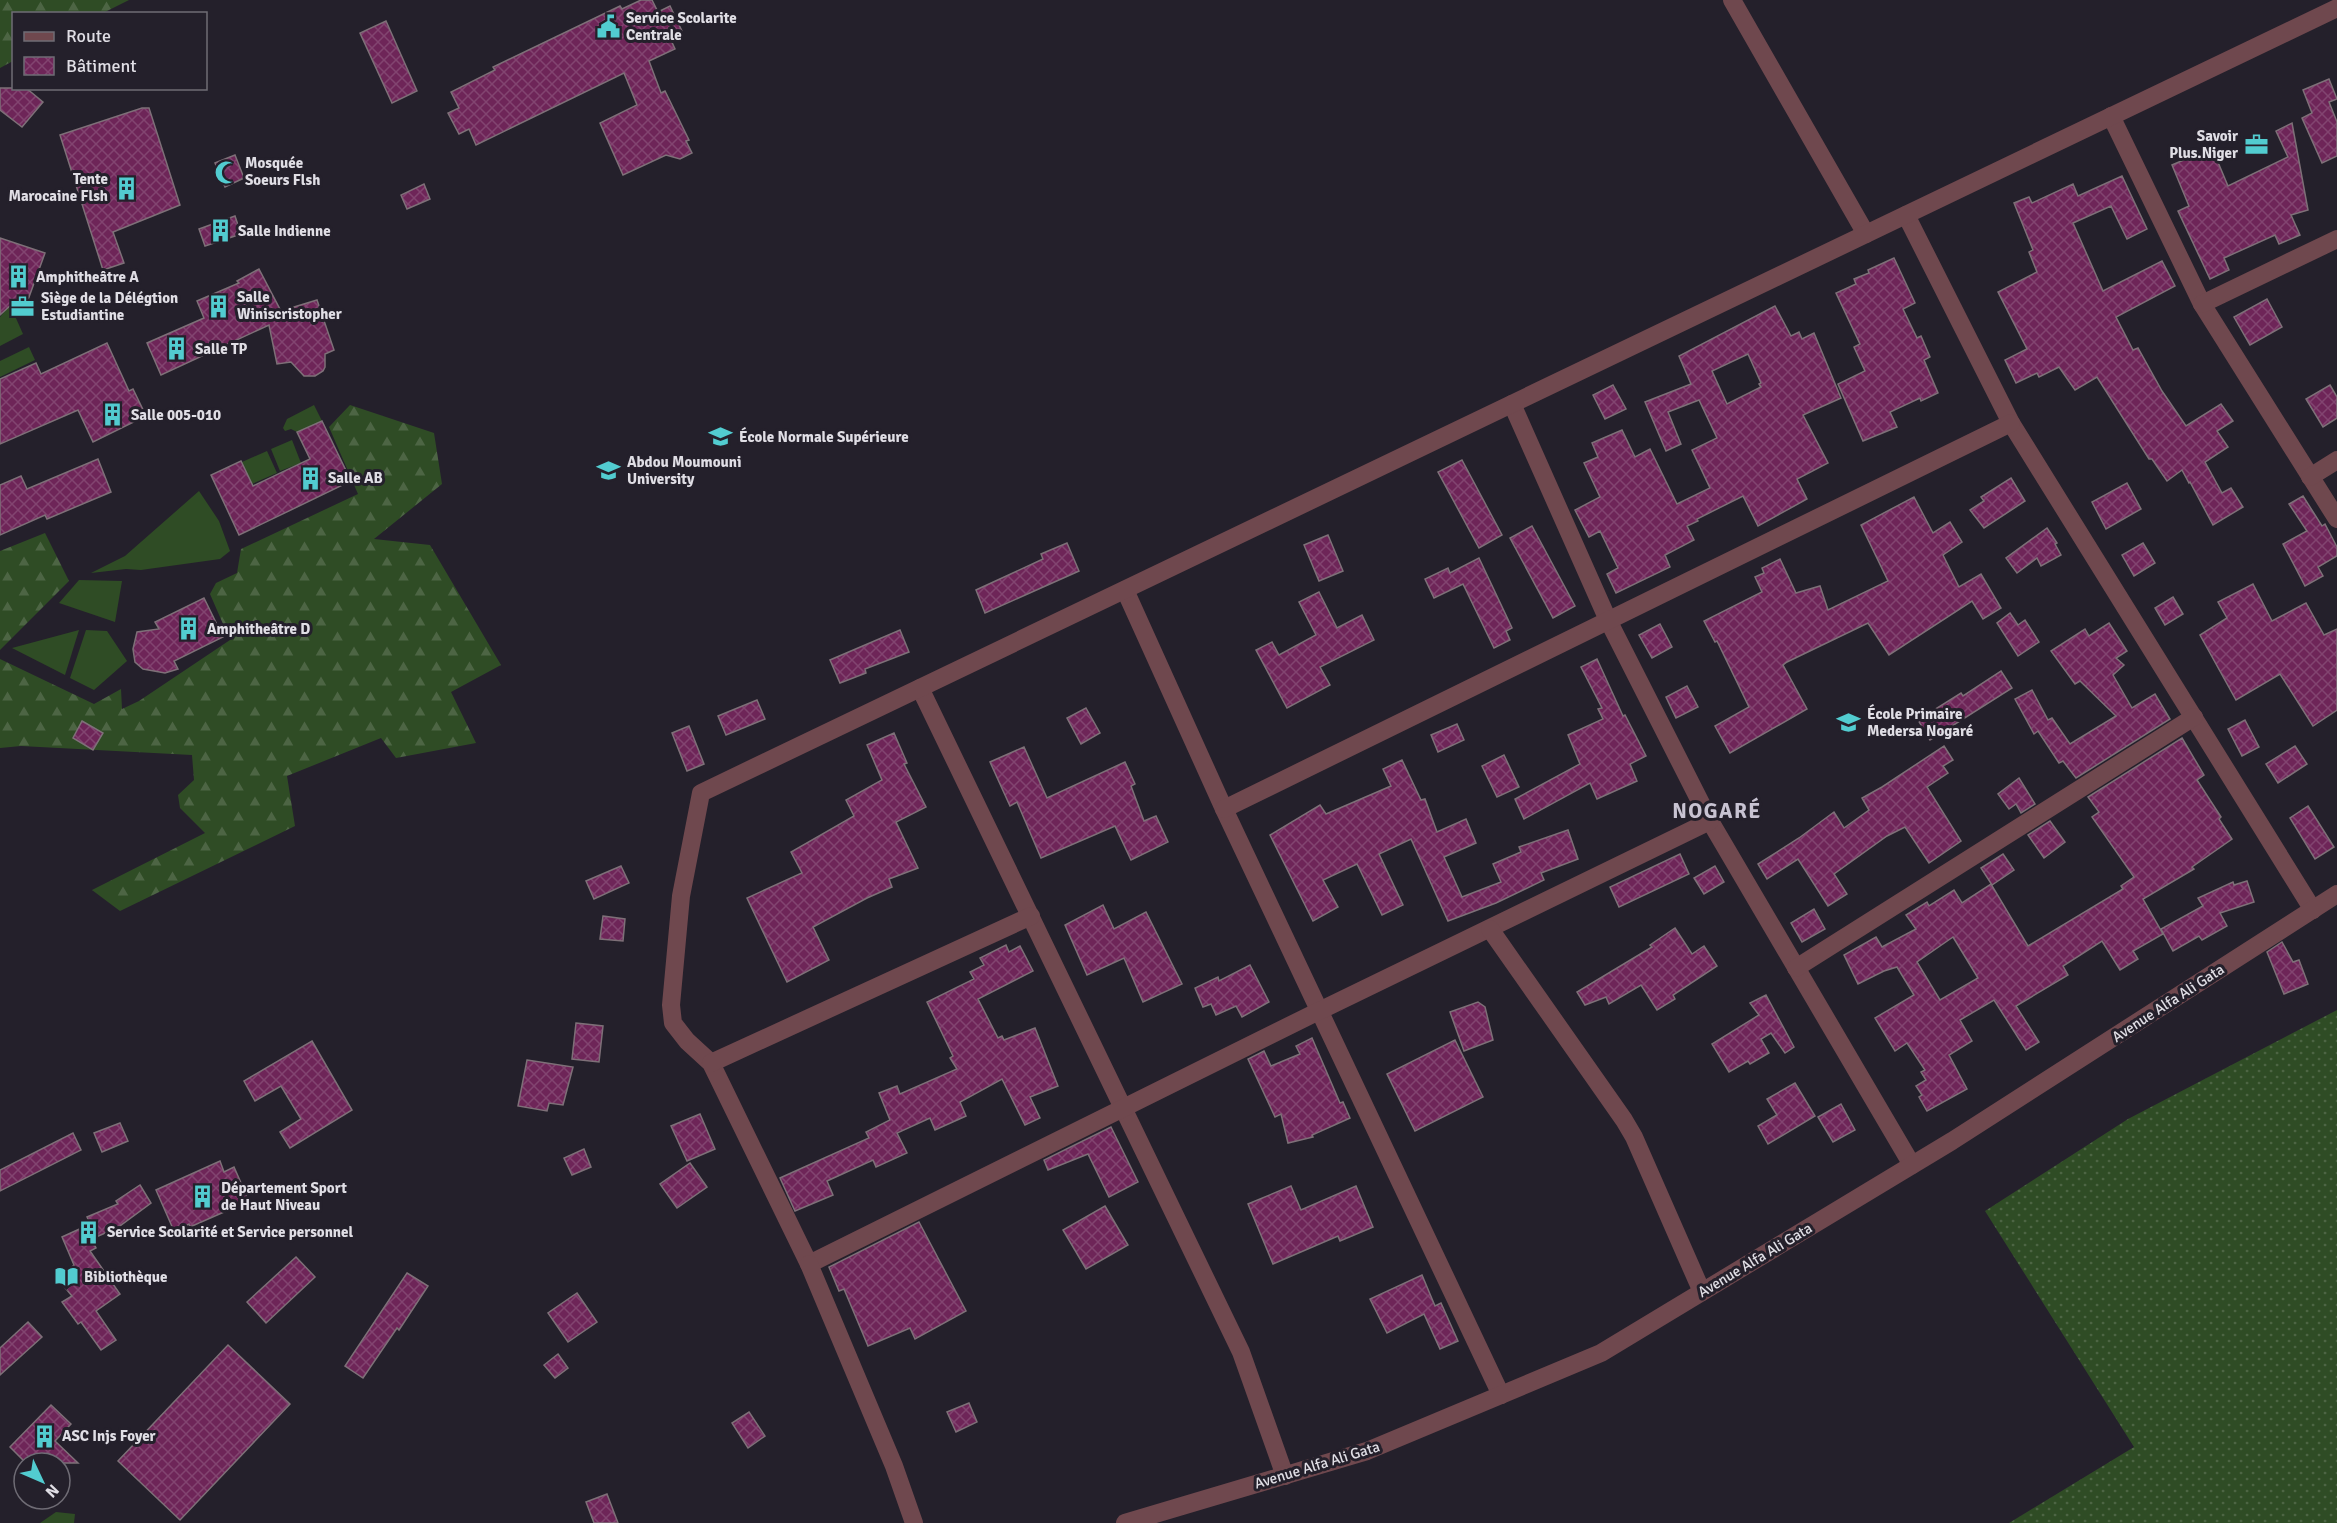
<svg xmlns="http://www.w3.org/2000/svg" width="2337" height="1523" font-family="Signika,sans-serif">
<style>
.grass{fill:#2f4c25}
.forest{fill:url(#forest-firs)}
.garden{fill:url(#garden-dots)}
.building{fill:url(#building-cross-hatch);stroke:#7e7078;stroke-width:1.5;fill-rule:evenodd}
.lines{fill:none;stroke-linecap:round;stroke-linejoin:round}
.minor{stroke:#6f484e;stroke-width:18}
.tertiary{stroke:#6f484e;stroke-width:18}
.labels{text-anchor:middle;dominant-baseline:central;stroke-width:6;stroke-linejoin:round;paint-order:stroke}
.poi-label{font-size:15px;font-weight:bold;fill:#e0dee5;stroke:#24202b;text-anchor:start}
.street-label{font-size:15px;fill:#e0dee5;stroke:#24202b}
.district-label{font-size:21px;font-weight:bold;letter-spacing:1.5px;fill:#c8c3d2;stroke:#24202b}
</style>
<defs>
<pattern id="forest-firs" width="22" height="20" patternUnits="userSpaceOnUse" patternTransform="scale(1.5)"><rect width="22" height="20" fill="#2f4c25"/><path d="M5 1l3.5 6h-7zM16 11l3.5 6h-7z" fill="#4d6544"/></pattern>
<pattern id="garden-dots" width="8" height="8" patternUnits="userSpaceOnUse" patternTransform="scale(1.5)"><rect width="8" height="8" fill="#2f4c25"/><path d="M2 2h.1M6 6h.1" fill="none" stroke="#4d6544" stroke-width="1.8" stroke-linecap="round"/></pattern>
<pattern id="building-cross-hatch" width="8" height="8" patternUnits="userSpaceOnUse" patternTransform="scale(1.5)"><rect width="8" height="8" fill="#6e2558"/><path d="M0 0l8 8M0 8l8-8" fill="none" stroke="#824470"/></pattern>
</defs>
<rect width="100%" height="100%" fill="#24202b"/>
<g class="grass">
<polygon points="8,307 19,312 15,316 23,334 0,346 0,317"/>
<polygon points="29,347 35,360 0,377 0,361"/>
<polygon points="314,405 322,421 297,432 291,429 285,431 283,428 287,419"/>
<polygon points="292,440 301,463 280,471 271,449"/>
<polygon points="267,451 277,473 252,484 242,462"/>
<polygon points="199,491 219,521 230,551 220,559 141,570 126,569 91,573 125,556"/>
<polygon points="79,580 122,581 115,622 59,603"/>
<polygon points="79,630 65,675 12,648"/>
<polygon points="86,630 107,631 127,661 94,690 70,678"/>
<polygon points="56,1512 75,1514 74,1523 40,1523"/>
</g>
<g class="forest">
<polygon points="0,0 129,0 103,13 14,14 13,61 0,68"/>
<polygon points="350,405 434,433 442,484 374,539 430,545 501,665 451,692 476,743 396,758 381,738 287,776 295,826 120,911 92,890 205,833 180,808 178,795 194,780 192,755 21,746 0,748 0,659 94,704 121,689 122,709 139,701 230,640 210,594 216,583 237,573 241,549 358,494 329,427"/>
<polygon points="45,533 69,581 0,650 0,551"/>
</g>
<polygon class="garden" points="2337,1010 2337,1523 2009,1523 2134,1447 1985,1211 2128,1119"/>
<g class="building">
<polygon points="641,0 652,0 658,12 670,6 682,31 669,36 675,49 649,61 661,93 665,91 689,140 686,141 692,153 680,159 666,155 623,175 600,123 637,105 624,73 476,145 469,129 459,134 448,113 459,108 451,92 495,70 493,67 620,6 622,9"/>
<polygon points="386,21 417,91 392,103 360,33"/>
<polygon points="2329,79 2337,99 2329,102 2337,122 2337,156 2322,163 2302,118 2312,113 2303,90"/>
<polygon points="0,88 26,88 43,102 22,127 0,110"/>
<polygon points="142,108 149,108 180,205 113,232 124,263 103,270 60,135"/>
<polygon points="2292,123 2308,210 2291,215 2300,235 2279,244 2275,235 2224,258 2229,270 2210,279 2178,211 2189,206 2172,165 2212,148 2228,186 2288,157 2276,131"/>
<polygon points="235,155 244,178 225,187 215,163"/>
<polygon points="2122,176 2147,229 2127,239 2111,206 2073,223 2103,291 2162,261 2175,286 2116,317 2133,350 2138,348 2162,391 2186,426 2221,404 2233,421 2217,431 2228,447 2205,462 2222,493 2231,488 2243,507 2213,525 2190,482 2189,483 2182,470 2167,481 2152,459 2149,459 2097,377 2075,390 2059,367 2039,377 2037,373 2016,383 2005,360 2027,349 1998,292 2037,272 2029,252 2033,250 2014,203 2029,197 2032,203 2073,184 2078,196"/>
<polygon points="424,184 430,199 407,209 401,195"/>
<polygon points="235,216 241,234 205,246 199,229"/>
<polygon points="0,238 45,253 25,308 12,304 0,315"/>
<polygon points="1894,258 1915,303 1903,309 1917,338 1921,336 1930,357 1924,360 1938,393 1921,401 1920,398 1890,412 1897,427 1863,441 1838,384 1865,371 1854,347 1860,344 1836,293 1856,284 1854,279 1869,273 1868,270"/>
<polygon points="259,269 281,311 317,300 334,350 325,354 325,367 323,371 315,376 304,376 291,362 277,364 269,325 161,375 147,343 204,318 197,301 239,283 237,281"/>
<polygon points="2267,299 2282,327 2250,345 2234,317"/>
<path d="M 1775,306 L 1791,336 L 1799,332 L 1802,339 L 1814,333 L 1841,398 L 1803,415 L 1828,463 L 1797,479 L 1807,499 L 1758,526 L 1743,496 L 1697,519 L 1698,521 L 1687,526 L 1694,540 L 1665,555 L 1670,567 L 1616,593 L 1607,574 L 1618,568 L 1600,531 L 1589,537 L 1575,510 L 1600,497 L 1584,463 L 1598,457 L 1592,443 L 1622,430 L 1635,457 L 1650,449 L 1677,504 L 1710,488 L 1692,450 L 1717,438 L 1699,400 L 1668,412 L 1681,444 L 1666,451 L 1645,402 L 1691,384 L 1679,356 ZM 1748,354 L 1761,383 L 1759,384 L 1761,387 L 1727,404 L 1712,371 Z"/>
<polygon points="107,343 129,391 133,389 146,416 93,442 78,410 0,444 0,379 36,363 41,374"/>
<polygon points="1613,385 1626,409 1605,419 1593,395"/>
<polygon points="2330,385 2337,397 2337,418 2323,427 2306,399"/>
<polygon points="322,421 351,481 239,535 211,475 241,461 253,486 310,459 297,432"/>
<polygon points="98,459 111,492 47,519 45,515 0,535 0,485 21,476 27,489"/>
<polygon points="1462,460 1502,535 1479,548 1438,472"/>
<polygon points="2011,478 2025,501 1984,528 1970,510 1984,501 1981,497"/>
<polygon points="2127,483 2141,509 2106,529 2092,502"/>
<polygon points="2303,496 2322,526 2325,524 2337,547 2337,556 2318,567 2323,576 2305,586 2283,544 2307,531 2289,504"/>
<polygon points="1914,497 1933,533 1950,522 1962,542 1943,555 1959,587 1981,574 2001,608 1983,619 1972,601 1889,655 1868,623 1787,662 1783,665 1807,709 1730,753 1715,726 1749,707 1717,641 1715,642 1704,621 1762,592 1755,577 1764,573 1762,568 1780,559 1796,593 1820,586 1828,610 1888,581 1861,525"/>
<polygon points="1532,526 1575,606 1553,618 1510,538"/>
<polygon points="2047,528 2057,543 2055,544 2061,555 2041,566 2037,558 2017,573 2006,558"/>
<polygon points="1328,535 1343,571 1319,581 1304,545"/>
<polygon points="1067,543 1079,571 985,613 976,590 1043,559 1041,554"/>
<polygon points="2143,543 2155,563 2134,576 2122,555"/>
<polygon points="1479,558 1512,628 1506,631 1510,640 1494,648 1463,584 1434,598 1425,579 1448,568 1450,573"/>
<polygon points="2253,584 2272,621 2306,603 2324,635 2337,629 2337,710 2313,726 2280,674 2236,700 2200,635 2227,618 2218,602"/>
<polygon points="1319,592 1337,628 1362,615 1374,640 1320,667 1330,685 1287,708 1256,650 1272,642 1279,655 1316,635 1299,602"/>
<polygon points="2173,597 2183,614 2165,625 2155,608"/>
<polygon points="204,598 223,637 174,661 178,669 165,673 143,669 135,662 133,649 137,632 159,629 155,622"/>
<polygon points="2010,613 2018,625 2025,620 2039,642 2018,656 1997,623"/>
<polygon points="2109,623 2127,651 2116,658 2124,665 2113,675 2132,708 2155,694 2170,719 2076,778 2063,761 2059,763 2038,731 2034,734 2015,699 2032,690 2048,720 2052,718 2070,744 2116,716 2080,681 2075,684 2051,651 2085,629 2089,636"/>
<polygon points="1660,624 1672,647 1652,658 1639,635"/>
<polygon points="900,630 909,652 865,669 866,673 840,683 830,660"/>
<polygon points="1597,659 1623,716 1625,715 1646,756 1630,764 1637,781 1597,799 1590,783 1524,819 1515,799 1580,764 1568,735 1603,719 1598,709 1602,708 1581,667"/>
<polygon points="2001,671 2012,688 1930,740 1918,720 1961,693 1963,696"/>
<polygon points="1687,686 1698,707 1676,718 1666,697"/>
<polygon points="757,700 765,719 726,735 718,716"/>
<polygon points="1086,708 1100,733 1081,744 1067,718"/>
<polygon points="2245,720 2259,747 2242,756 2228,729"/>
<polygon points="82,721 103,733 93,750 73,738"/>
<polygon points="1457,724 1464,740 1438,752 1431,735"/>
<polygon points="689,726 704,764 687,771 672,733"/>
<polygon points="894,733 907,763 904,764 926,807 896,822 918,868 889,879 892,887 867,898 813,927 829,960 787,982 747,898 802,873 791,852 854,816 846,800 882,780 867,745"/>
<path d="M 2182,738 L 2204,775 L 2197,780 L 2221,817 L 2219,819 L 2232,839 L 2192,867 L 2194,869 L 2143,899 L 2163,934 L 2133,951 L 2138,959 L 2120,970 L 2102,941 L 2063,966 L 2068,975 L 2016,1006 L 2039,1042 L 2026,1050 L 1994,1000 L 1960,1020 L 1972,1041 L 1949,1055 L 1967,1089 L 1927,1111 L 1919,1097 L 1922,1095 L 1916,1086 L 1926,1080 L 1921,1072 L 1925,1070 L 1907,1043 L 1895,1051 L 1875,1018 L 1914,995 L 1897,967 L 1884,971 L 1858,984 L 1844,955 L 1876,937 L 1882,947 L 1916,929 L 1906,915 L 1927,902 L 1929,906 L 1954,890 L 1962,903 L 1991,884 L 2028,946 L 2123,889 L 2121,886 L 2134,877 L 2092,817 L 2099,812 L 2088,797 ZM 1953,937 L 1978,978 L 1940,1000 L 1917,962 Z"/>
<polygon points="1944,746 1953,760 1943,766 1948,773 1927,787 1961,841 1929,863 1905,827 1887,836 1834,874 1847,894 1828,906 1798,859 1767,879 1758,864 1799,838 1834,812 1844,828 1869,810 1862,798 1882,787"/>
<polygon points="2295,746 2307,764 2278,783 2266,764"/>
<polygon points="1024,747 1047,798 1125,762 1135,784 1131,786 1144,821 1156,816 1168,842 1131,860 1115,826 1041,858 1017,802 1010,806 990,762"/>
<polygon points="1504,755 1519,787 1497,797 1482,766"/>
<polygon points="1402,760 1421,800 1425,799 1437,832 1466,819 1476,843 1444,857 1462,897 1501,882 1493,864 1521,852 1519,847 1568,830 1578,859 1541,873 1544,880 1496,903 1448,921 1411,839 1379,854 1403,905 1382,915 1357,864 1323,880 1338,907 1313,921 1270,835 1320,805 1326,814 1391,786 1383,769"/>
<polygon points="2019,778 2035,804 2021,813 2016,804 2009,809 1998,794"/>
<polygon points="2308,806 2334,847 2315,859 2290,818"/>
<polygon points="2050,821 2065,842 2044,858 2028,835"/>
<polygon points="1680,854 1689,874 1619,907 1610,887"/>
<polygon points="2003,854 2014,870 1992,885 1981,868"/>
<polygon points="621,866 629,883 594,899 586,881"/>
<polygon points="1715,866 1724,882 1704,894 1694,878"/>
<polygon points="2247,881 2254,902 2220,913 2227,926 2202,940 2199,936 2173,951 2161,929 2203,906 2198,898 2233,882 2234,885"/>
<polygon points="1103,905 1114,929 1146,912 1182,984 1143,1002 1124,958 1087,975 1065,925"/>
<polygon points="1814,909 1825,929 1802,942 1791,923"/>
<polygon points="603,916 625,919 623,941 600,939"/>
<polygon points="1675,928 1692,954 1704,946 1717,966 1673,995 1675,999 1657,1010 1641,985 1609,1004 1606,997 1585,1005 1577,992 1652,947 1650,945"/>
<polygon points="2282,942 2293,962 2299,960 2308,984 2284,994 2267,952"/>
<polygon points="1006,945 1009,952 1020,946 1033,971 978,999 998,1038 1002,1036 1004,1040 1035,1028 1058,1086 1030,1097 1040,1118 1025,1125 1002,1079 960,1102 966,1116 935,1130 930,1118 897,1133 907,1153 876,1167 873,1160 827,1181 833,1195 795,1211 780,1178 869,1138 866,1132 890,1120 879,1093 897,1086 900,1094 957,1069 950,1058 953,1056 927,1002 974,979 970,972 984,965 980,958"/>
<polygon points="1250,965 1269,1002 1242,1017 1236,1006 1216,1015 1211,1004 1203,1007 1195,988 1218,977 1219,981"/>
<polygon points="1766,995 1794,1047 1785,1053 1771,1033 1761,1039 1769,1053 1750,1064 1748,1061 1729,1072 1712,1044 1759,1015 1750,1003"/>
<polygon points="1478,1002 1485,1007 1493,1040 1464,1051 1450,1012"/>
<polygon points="576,1023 603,1026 599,1062 572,1059"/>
<polygon points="1312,1038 1340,1103 1343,1102 1350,1118 1312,1135 1313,1137 1288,1143 1281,1114 1275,1117 1248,1059 1264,1051 1271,1066 1300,1054 1296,1046"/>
<polygon points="1455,1040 1483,1097 1415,1131 1387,1074"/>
<polygon points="312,1041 352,1110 290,1148 280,1132 301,1119 281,1086 255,1101 244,1081"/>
<polygon points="527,1060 573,1067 563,1105 549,1103 547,1111 518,1106"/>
<polygon points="1795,1083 1815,1116 1768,1144 1758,1126 1777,1115 1767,1099"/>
<polygon points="1841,1104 1855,1130 1833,1142 1818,1117"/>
<polygon points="700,1114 715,1149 687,1161 671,1126"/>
<polygon points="120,1123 128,1141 102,1152 94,1133"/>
<polygon points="1111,1127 1138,1182 1109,1197 1088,1154 1048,1170 1044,1160"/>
<polygon points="73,1133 81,1150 0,1191 0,1170"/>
<polygon points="584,1149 591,1167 572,1175 564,1158"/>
<polygon points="220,1161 224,1172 234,1167 249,1201 190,1227 189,1224 174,1231 156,1190"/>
<polygon points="690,1163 707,1187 677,1208 660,1184"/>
<polygon points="140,1185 151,1203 117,1228 96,1237 87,1217 118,1204 116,1201"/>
<polygon points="1291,1186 1301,1210 1356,1186 1373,1227 1340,1241 1338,1236 1273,1264 1248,1204"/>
<polygon points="1105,1206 1128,1245 1086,1269 1063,1230"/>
<polygon points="919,1222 966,1311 915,1339 910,1328 868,1346 844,1289 839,1291 829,1267"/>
<polygon points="86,1226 96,1248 90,1251 120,1294 96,1311 116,1340 101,1350 81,1322 78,1324 62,1302 72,1296 58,1279 74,1265 62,1237"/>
<polygon points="296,1257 315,1277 266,1323 247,1302"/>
<polygon points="407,1273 428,1286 399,1330 397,1328 363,1378 345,1366"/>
<polygon points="1422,1275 1435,1306 1441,1303 1458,1341 1440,1349 1424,1314 1387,1333 1370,1299"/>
<polygon points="577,1293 597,1322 568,1342 548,1313"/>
<polygon points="28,1322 42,1337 0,1375 0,1348"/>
<polygon points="228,1345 290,1404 180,1520 118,1461"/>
<polygon points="558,1354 568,1368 555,1378 544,1365"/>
<polygon points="969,1403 977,1422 956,1432 947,1412"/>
<polygon points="51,1405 71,1424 55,1441 78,1463 26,1463 10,1447"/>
<polygon points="749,1412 765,1436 748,1448 732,1423"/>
<polygon points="607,1494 618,1523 594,1523 586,1502"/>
</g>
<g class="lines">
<g class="minor">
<polyline points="1732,0 1866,234"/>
<polyline points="2111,116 2202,304 2337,519"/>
<polyline points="1906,215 2011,423 2313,910"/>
<polyline points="2202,304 2337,239"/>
<polyline points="1512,404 1608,620 1710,821 1912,1165"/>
<polyline points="2310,477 2337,460"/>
<polyline points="1125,590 1224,809 1501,1395"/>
<polyline points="920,688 1241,1352 1285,1476"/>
<polyline points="1224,809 2011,423"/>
<polyline points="1710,821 1319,1011 809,1264 711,1063 687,1041 673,1023 671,1005 681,896 701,793 2337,8"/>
<polyline points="1490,929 1624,1120 1634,1137 1702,1292"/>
<polyline points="1796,968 2194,717"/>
<polyline points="711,1063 1031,916"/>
<polyline points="809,1264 894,1466 914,1523"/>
</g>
<polyline class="tertiary" points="1125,1523 1367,1451 1601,1353 1952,1141 2337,894"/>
</g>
<defs>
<symbol id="civic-bare" viewBox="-9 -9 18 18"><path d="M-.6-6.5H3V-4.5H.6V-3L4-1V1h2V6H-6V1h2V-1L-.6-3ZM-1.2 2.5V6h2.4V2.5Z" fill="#52ccd0" stroke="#24202b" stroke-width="2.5" paint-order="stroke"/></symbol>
<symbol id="office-bare" viewBox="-9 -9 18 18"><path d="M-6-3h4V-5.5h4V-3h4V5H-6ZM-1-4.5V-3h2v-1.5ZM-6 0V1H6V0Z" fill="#52ccd0" stroke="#24202b" stroke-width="2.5" paint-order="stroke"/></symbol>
<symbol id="mosque-bare" viewBox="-9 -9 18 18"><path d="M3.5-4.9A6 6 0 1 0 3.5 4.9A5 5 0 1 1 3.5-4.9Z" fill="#52ccd0" stroke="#24202b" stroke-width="2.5" paint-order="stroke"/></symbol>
<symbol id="building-bare" viewBox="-9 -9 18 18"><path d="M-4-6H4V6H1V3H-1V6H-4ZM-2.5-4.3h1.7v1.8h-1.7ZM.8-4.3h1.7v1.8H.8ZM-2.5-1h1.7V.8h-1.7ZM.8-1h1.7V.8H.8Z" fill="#52ccd0" stroke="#24202b" stroke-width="2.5" paint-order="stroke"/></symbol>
<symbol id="university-bare" viewBox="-9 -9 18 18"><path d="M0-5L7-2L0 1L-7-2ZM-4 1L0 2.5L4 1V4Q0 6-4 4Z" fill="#52ccd0" stroke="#24202b" stroke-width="2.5" paint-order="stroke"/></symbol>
<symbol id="school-bare" viewBox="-9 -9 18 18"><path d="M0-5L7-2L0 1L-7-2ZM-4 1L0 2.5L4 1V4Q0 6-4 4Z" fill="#52ccd0" stroke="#24202b" stroke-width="2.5" paint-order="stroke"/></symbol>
<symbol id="library-bare" viewBox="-9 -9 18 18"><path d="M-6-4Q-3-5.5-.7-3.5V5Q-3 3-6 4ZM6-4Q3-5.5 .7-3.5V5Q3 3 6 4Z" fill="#52ccd0" stroke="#24202b" stroke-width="2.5" paint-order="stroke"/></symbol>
</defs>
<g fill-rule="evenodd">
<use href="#civic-bare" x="592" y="10" width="33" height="33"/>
<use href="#office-bare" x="2240" y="128" width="33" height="33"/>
<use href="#mosque-bare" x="210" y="156" width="33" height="33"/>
<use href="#building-bare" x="110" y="172" width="33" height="33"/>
<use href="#building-bare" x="204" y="214" width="33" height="33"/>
<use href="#building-bare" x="2" y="260" width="33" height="33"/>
<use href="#building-bare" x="202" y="290" width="33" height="33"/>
<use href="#office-bare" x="6" y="290" width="33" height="33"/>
<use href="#building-bare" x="160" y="332" width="33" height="33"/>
<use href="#building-bare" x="96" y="398" width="33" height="33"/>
<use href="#university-bare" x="704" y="420" width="33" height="33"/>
<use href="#university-bare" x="592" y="454" width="33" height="33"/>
<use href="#building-bare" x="294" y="462" width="33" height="33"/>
<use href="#building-bare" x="172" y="612" width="33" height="33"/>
<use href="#school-bare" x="1832" y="706" width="33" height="33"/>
<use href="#building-bare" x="186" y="1180" width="33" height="33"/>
<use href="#building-bare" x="72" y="1216" width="33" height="33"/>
<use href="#library-bare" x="50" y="1260" width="33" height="33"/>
<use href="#building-bare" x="28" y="1420" width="33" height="33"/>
</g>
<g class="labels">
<g class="poi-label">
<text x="626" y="18">Service Scolarite<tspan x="626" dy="17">Centrale</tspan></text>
<text x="2238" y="136" text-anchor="end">Savoir<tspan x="2238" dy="17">Plus.Niger</tspan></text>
<text x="245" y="163">Mosquée<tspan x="245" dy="17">Soeurs Flsh</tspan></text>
<text x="108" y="179" text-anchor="end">Tente<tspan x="108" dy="17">Marocaine Flsh</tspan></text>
<text x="238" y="231">Salle Indienne</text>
<text x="36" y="277">Amphitheâtre A</text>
<text x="237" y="297">Salle<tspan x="237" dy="17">Winiscristopher</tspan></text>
<text x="41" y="298">Siège de la Délégtion<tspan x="41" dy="17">Estudiantine</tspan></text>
<text x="195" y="349">Salle TP</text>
<text x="131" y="415">Salle 005-010</text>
<text x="739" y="437">École Normale Supérieure</text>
<text x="627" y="462">Abdou Moumouni<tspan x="627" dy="17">University</tspan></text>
<text x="328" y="478">Salle AB</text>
<text x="207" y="629">Amphitheâtre D</text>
<text x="1867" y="714">École Primaire<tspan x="1867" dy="17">Medersa Nogaré</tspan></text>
<text x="221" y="1188">Département Sport<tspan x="221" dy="17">de Haut Niveau</tspan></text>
<text x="107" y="1232">Service Scolarité et Service personnel</text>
<text x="84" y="1277">Bibliothèque</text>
<text x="62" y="1436">ASC Injs Foyer</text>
</g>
<g class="street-label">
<text transform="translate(2168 1003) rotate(-33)">Avenue Alfa Ali Gata</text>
<text transform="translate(1755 1260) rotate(-31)">Avenue Alfa Ali Gata</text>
<text transform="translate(1317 1465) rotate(-17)">Avenue Alfa Ali Gata</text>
</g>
<g class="district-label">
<text x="1717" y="811">NOGARÉ</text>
</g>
</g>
<rect x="12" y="12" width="195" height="78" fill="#24202b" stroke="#6f6c75" stroke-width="1.5"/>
<rect x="24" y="32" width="30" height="9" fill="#6f484e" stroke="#6f6c75" stroke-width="1.5"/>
<text x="66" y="42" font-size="18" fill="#e0dee5">Route</text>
<rect x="24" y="57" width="30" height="18" fill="url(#building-cross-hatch)" stroke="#6f6c75" stroke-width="1.5"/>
<text x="66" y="72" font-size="18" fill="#e0dee5">Bâtiment</text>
<g transform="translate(42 1481) rotate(134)"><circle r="28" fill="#24202b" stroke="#6f6c75" stroke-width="1.5"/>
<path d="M0-4.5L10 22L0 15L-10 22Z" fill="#52ccd0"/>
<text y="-9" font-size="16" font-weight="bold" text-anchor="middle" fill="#e0dee5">N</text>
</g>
</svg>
